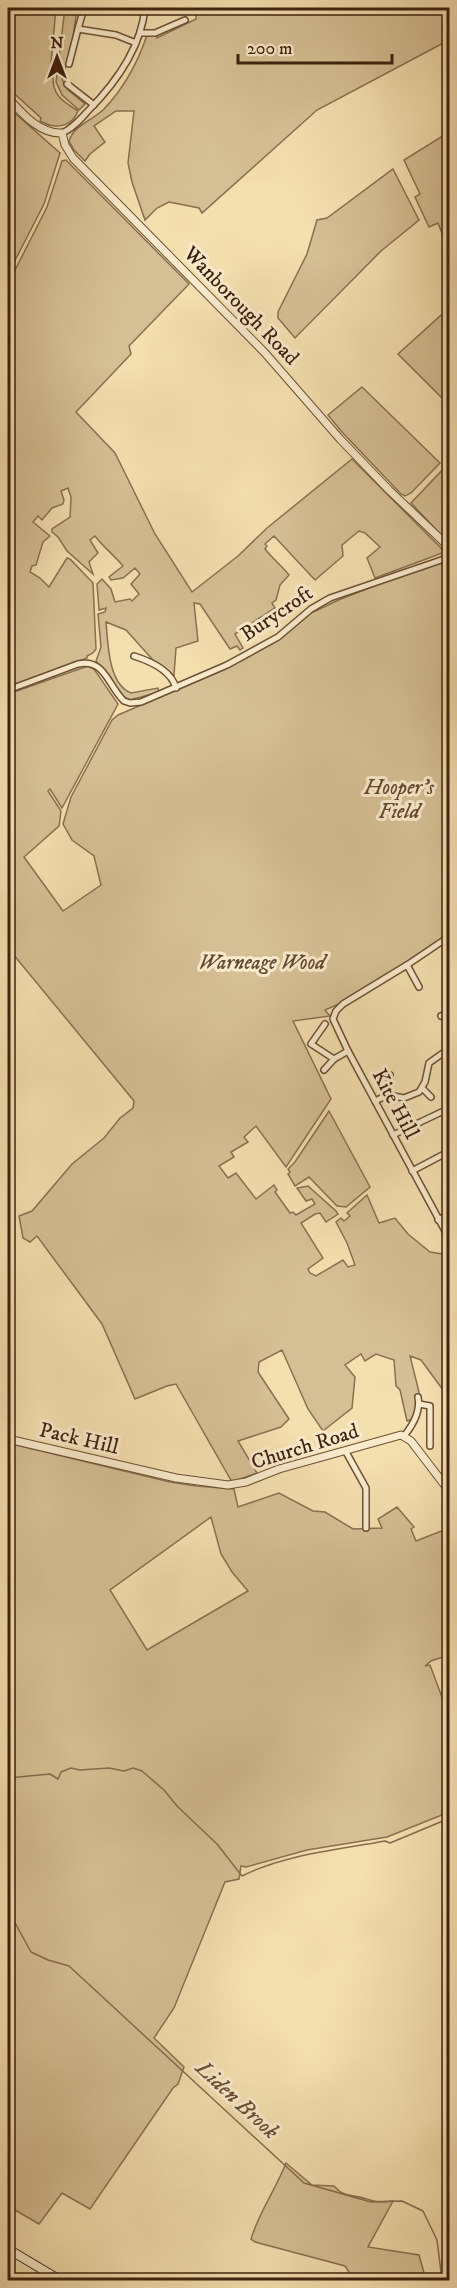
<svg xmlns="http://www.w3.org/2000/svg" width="457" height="2288" font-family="'IM FELL DW Pica',serif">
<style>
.green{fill:#d5bf94;stroke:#8a7051;stroke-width:1.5;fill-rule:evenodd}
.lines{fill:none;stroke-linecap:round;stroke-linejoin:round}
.stream{stroke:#866c4e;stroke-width:1.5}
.minor-casing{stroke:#6c5036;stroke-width:8}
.tertiary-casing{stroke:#6c5036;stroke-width:9}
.secondary-casing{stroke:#3f200e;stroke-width:10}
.minor{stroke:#f8eacb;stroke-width:5}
.tertiary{stroke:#f8eacb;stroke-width:7}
.secondary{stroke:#f8eacb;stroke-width:8}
.labels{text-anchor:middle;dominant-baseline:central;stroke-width:6;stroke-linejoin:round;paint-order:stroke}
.street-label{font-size:21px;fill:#3f200e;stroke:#f8eacb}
.park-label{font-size:21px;font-style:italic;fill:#644830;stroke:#f8eacb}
.water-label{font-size:22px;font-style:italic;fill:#694c33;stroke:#f8eacb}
</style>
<rect width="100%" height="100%" fill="#f4dfaf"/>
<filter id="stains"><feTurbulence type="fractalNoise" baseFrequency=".00333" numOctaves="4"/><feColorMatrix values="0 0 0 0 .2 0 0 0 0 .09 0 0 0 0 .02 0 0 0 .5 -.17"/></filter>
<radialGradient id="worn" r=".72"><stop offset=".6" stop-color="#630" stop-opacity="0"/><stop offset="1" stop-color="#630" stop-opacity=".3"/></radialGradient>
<g class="green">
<path d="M 8,8 L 56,8 L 50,74 L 53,75 C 52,95 62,101 78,111 C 72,127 55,130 40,121 L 41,118 L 8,88 Z"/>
<polygon points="65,8 77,8 72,45 62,79 67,89 85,104 79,110 62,95 56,82"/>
<path d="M 196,8 L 449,8 L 449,40 L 317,110 L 202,213 L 199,208 L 169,202 L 157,208 L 145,220 L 132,182 L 128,163 L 134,111 L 116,111 L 94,126 L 105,142 L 90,154 L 85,161 L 74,150 L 69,141 C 74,125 93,120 104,109 C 123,89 138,62 147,35 L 156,35 L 157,38 L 196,19 Z"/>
<polygon points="8,107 60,153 44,204 8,274"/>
<polygon points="449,132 449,251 438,223 429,227 415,197 420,194 404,160"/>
<path d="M 66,160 L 189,284 L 129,346 L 131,354 L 76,412 L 115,453 L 155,534 L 192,592 L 238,556 L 267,528 L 352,459 L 445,552 L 375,578 L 367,558 L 380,547 L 365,533 L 359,531 L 342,545 L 343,556 L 315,580 L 274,536 L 265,544 L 267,546 L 265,549 C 273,559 281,565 289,575 L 280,585 L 276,600 L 272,603 L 275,608 L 235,634 L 243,648 L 240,650 L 237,646 L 230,649 L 200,604 L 194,603 L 198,641 L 176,648 L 174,675 L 152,659 L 126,630 L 106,622 C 108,643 108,684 131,693 L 158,688 L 159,692 L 130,700 L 122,696 L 96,661 L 101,647 L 98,614 L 105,612 L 106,608 L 99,610 L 97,584 L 102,579 L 111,589 L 115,602 L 130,599 L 132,601 L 139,594 L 131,584 L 140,574 L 135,568 L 123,578 L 111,580 L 109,577 L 123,566 C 114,555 104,548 95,536 L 90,540 L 98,553 L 89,562 L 93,574 L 67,551 L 58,537 L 52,532 L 52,529 L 70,517 L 71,497 L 68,488 L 61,491 L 64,500 L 63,504 L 52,508 L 42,520 L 38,516 L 33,522 L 50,536 L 43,542 L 36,565 L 32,566 L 30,572 L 40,578 L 49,587 L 67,558 L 70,559 L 93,583 L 96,649 L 93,653 L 87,656 L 87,658 L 8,687 L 8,284 L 47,207 L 62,161 Z"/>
<polygon points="393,169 419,220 381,251 295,338 278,318 278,312 307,254 317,220 327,218"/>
<polygon points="449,308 449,405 398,354"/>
<polygon points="362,387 440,463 411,493 405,496 401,494 342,432 328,415"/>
<polygon points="449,463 449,543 411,503"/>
<polygon points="447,561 449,564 449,936 350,999 325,1010 330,1016 293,1021 331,1099 286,1167 256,1126 244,1137 248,1142 231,1152 234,1157 219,1166 228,1178 236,1173 256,1199 274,1185 277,1190 275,1192 290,1213 293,1212 296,1215 315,1204 312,1199 306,1201 297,1188 308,1186 336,1211 338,1214 326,1222 320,1213 315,1214 301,1223 323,1258 308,1269 310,1273 316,1276 343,1260 348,1267 355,1265 347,1243 336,1222 341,1218 344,1221 350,1216 347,1213 367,1195 379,1223 395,1218 408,1234 430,1252 449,1255 449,1385 443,1390 421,1360 410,1356 419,1392 413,1419 407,1421 400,1390 396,1386 394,1360 376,1354 365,1361 361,1354 345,1365 355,1377 352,1408 323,1431 308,1409 282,1350 259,1362 258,1372 289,1419 281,1427 238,1441 257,1473 232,1482 176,1384 167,1386 135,1399 102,1324 37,1236 30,1242 23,1238 19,1216 32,1211 72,1164 104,1138 120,1118 133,1108 134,1101 8,948 8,694 88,666 94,669 118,704 62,808 50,789 48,791 61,811 59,826 24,857 63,911 101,885 94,856 72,840 63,824 71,797 112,720 118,715 223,670 282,636 311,613 341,599 405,574"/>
<polygon points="329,1111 370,1187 346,1207 337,1206 309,1177 295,1186 288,1174 290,1172 288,1169 295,1162"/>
<path d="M 8,1443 L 170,1482 L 196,1486 L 234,1489 L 238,1507 L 279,1493 L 313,1511 L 325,1512 L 353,1529 L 382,1528 L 378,1519 L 397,1507 L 414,1527 L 411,1529 L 416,1541 L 449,1528 L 449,1572 L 447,1573 L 450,1586 L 449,1655 L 431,1661 L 425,1666 L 430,1665 L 449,1716 L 449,1804 L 443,1806 L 442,1815 L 387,1837 L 307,1850 L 246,1867 L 241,1866 L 239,1879 L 225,1882 L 174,2008 L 154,2038 L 184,2067 L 178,2084 L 173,2088 L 90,2209 L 62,2193 L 39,2224 L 8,2206 L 8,2186 L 10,2182 L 8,2180 ZM 211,1517 L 221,1554 L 232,1572 L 248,1591 L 147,1650 L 110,1590 Z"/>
<path d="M 286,2163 L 312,2185 L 334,2186 C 343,2196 348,2195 360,2197 C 375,2201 376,2203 393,2201 L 368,2247 L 419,2255 L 426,2280 L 354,2280 L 345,2266 L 255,2242 L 251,2239 C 259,2212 276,2189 286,2163 Z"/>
</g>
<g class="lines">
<g class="stream">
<path d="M 8,1778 L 50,1774 L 58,1779 L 61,1772 L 71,1768 L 80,1770 L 109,1768 L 124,1771 L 133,1768 L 142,1771 L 164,1790 L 177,1806 L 217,1844 L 242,1876 C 286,1854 337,1850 385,1841 L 390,1843 L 450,1818"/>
<polyline points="8,1910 31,1952 48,1960 69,1966 304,2183 371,2202 402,2201 423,2211 437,2240 442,2280"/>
</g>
<defs>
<g id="minor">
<polyline points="84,8 78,29 116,35 136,43"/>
<polyline points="140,33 155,33 185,20"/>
<polyline points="69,64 78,29"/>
<polyline points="67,84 94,105"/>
<path d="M 62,133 C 72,129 80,120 87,112 C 115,84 141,48 145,8"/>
<path d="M 134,656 C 150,661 171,670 176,688"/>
<path d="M 8,690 L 78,664 C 105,658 108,686 124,701 L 130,703 L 141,702 L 227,665 L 278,637 L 311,609 L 330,598 L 450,557"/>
<polyline points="450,936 407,965 343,1004 336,1011 333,1019 348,1051 450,1240"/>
<polyline points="407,965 419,987"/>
<polyline points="441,1016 450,1012"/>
<polyline points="325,1024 311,1044 334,1059 348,1051"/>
<polyline points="324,1070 334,1059"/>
<polyline points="423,1089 431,1097"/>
<polyline points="388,1095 390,1075"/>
<polyline points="375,1101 388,1095 404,1098 419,1092 425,1082 429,1063 450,1048"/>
<polyline points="393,1135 450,1108"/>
<polyline points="412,1171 450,1151"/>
<polyline points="438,1220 450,1214"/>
<polyline points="419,1404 430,1406 430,1446"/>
<path d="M 404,1436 C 413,1425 421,1412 418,1397"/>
<polyline points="346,1452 366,1488 366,1528"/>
</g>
<g id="tertiary">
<path d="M 8,98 C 22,113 39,134 62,133 L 65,145 L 73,158 L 265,353 L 340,439 L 389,490 L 450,548"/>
<polyline points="8,1439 176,1478 228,1485 246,1482 279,1469 401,1435 411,1441 450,1492"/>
</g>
<polyline id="secondary" points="8,2249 60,2280"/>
</defs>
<use href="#minor" class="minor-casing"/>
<use href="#tertiary" class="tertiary-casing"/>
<use href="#secondary" class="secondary-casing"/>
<use href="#minor" class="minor"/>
<use href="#tertiary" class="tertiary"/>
<use href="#secondary" class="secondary"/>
</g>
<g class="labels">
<g class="street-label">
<text transform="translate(241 306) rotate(46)">Wanborough Road</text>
<text transform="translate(277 614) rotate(-34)">Burycroft</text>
<text transform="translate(395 1104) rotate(62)">Kite Hill</text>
<text transform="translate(79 1439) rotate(13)">Pack Hill</text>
<text transform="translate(305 1447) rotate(-17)">Church Road</text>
</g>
<g class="park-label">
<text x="399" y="788">Hooper's<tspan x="399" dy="24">Field</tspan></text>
<text x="262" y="963">Warneage Wood</text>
</g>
<g class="water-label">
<text transform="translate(237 2100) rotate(43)">Liden Brook</text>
</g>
</g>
<rect width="457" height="2288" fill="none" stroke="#f4dfaf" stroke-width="30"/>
<rect x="9" y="9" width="439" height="2270" fill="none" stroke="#3f200e" stroke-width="3"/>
<rect x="15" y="15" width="427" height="2258" fill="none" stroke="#3f200e" stroke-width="1.5"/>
<g transform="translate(57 57)" stroke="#f8eacb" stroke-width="4.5" paint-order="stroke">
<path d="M0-4.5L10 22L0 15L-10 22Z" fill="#3f200e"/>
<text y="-9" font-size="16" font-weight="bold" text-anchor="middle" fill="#3f200e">N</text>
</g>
<path d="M238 54v9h154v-9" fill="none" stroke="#3f200e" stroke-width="3"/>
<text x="247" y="54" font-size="18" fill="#3f200e" stroke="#f8eacb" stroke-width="4.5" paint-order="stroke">200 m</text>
<rect width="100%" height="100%" filter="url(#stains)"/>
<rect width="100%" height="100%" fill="url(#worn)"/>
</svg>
